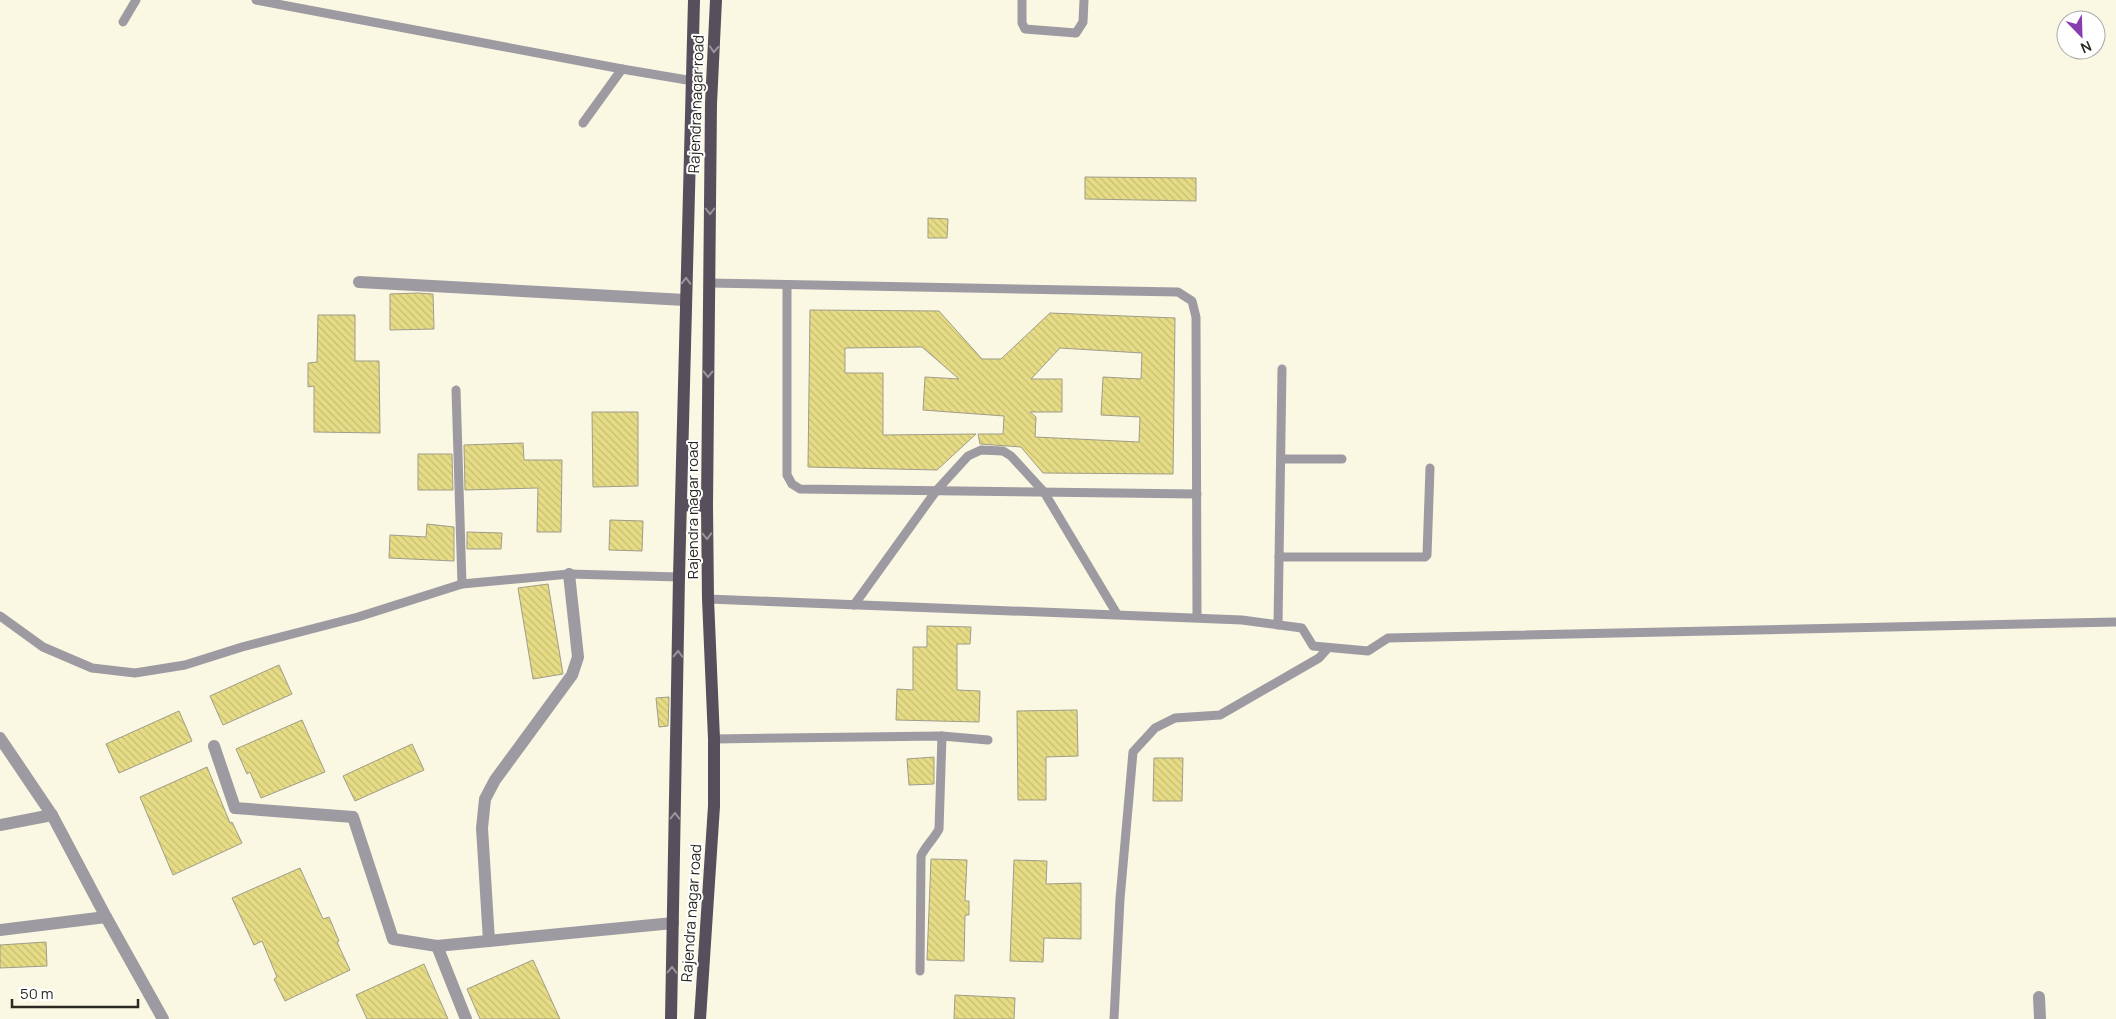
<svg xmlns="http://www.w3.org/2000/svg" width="2116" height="1019" font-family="Manrope,sans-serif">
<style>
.building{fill:url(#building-back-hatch);stroke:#9f9d8a;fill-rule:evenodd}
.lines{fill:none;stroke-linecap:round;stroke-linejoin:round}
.service{stroke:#9e9aa1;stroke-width:9}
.minor{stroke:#9e9aa1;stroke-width:12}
.primary{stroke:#574f5c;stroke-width:12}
.oneway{stroke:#9a959d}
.labels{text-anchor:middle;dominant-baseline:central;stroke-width:4;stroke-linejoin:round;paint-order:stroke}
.street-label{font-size:15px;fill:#2a2a22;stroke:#fff}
</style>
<defs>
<pattern id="building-back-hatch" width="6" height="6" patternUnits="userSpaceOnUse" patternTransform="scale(1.25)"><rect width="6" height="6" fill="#e7dc86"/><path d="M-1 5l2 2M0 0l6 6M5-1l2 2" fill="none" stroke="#c6bd73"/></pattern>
</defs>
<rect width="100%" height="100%" fill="#faf7e3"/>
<g class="building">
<polygon points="1085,177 1196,178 1196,201 1085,199"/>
<polygon points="928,218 948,219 947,238 928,238"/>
<polygon points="417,293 433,294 434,329 390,330 390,294"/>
<path d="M 810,310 L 939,311 L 982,359 L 1001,359 L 1050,313 L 1175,318 L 1173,474 L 1043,473 L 1021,447 L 980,444 L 978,434 L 1003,434 L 1004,416 L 923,410 L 925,377 L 959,379 L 922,347 L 845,348 L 845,373 L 883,373 L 883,435 L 976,434 L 937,470 L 808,467 ZM 1060,348 L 1142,353 L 1141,379 L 1103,377 L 1101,415 L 1140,417 L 1139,442 L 1035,437 L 1036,417 L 1030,412 L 1062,412 L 1062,379 L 1031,379 Z"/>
<polygon points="318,315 355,315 355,361 379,361 380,433 314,432 314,386 308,387 308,363 317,362"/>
<polygon points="592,412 638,412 638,486 593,487"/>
<polygon points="523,443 524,460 562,460 561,532 537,532 538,488 465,490 464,445"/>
<polygon points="418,454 452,454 453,490 418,490"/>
<polygon points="610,520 643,521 642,551 609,550"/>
<polygon points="427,524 454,527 454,561 389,558 390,535 426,537"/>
<polygon points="467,532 502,533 501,549 467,549"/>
<polygon points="548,584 563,674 533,679 518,588"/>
<polygon points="927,626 971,627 970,644 957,644 957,690 980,691 979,722 896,720 897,689 913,690 913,647 927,647"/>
<polygon points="279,665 292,694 223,725 210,696"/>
<polygon points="669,697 668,726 659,727 656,698"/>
<polygon points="1077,710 1078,756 1046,757 1046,800 1018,800 1017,711"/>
<polygon points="179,711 192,741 119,773 106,744"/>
<polygon points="302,720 325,772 261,798 250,772 247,774 236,749"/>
<polygon points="412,744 424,770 355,801 343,776"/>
<polygon points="934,757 934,784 909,785 907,759"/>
<polygon points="1154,758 1183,758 1182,801 1153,801"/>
<polygon points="207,767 230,823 232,822 242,843 173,875 140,797"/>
<polygon points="931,859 967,860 965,901 969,901 969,915 965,915 964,961 927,960"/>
<polygon points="1014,860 1047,861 1046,884 1081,883 1081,939 1044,938 1043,962 1010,961"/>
<polygon points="300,868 323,919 329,917 339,941 337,942 350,970 285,1001 274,979 277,977 262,941 254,945 232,898"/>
<polygon points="46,942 47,966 0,968 0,945"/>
<polygon points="533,960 560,1019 480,1019 467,989"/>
<polygon points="424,964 448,1019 367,1019 356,995"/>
<polygon points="955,995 1015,998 1014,1019 954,1019"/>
</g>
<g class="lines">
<g class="service">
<polyline points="256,0 622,69 693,81"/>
<polyline points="1022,0 1022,23 1025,29 1076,33 1083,22 1084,0"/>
<polyline points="123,22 136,0"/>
<polyline points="583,123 622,69"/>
<polyline points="709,283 1178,292 1192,301 1196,317 1197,617"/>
<polyline points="787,285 787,475 792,484 800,489 1197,494"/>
<polyline points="456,390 462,584"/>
<polyline points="1282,459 1342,459"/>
<polyline points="1279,557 1425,557 1427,555 1430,468"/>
<polyline points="708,599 1242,620 1302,628 1313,646 1368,651 1388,638 2116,622"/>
<polyline points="854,605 936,491 968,456 981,450 1003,451 1011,456 1044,492 1117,614"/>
<polyline points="0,616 43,647 92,668 135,673 185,665 242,647 358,617 462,584 569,574 679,577"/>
<polyline points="1278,625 1282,369"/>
<polyline points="714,739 942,736 988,740"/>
<path d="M 920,971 L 921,856 C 926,845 934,839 939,829 L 942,736"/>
<polyline points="1114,1019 1120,899 1133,752 1155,728 1175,718 1220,715 1319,658 1328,648"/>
</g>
<g class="minor">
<polyline points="359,282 685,300"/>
<polyline points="0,738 52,815 106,917 163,1019"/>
<polyline points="214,746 235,808 353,817 393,939 437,946 673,923"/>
<polyline points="0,825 52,815"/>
<polyline points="0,930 106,917"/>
<polyline points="489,941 482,828 485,799 495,780 572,675 578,657 569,574"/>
<polyline points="437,946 466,1019"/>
<polyline points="2039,997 2040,1019"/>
</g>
<g class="primary">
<polyline points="681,505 707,506"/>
<polyline points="671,1019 679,577 694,0"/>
<polyline points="700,1019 714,806 714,739 708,599 707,506 711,104 716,0"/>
</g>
</g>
<defs><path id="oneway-chevron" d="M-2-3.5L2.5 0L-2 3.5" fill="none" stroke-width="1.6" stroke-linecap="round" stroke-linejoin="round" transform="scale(1.25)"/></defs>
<g class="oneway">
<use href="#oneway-chevron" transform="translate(714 49) rotate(93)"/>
<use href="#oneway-chevron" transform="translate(710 211) rotate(90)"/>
<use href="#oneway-chevron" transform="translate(686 281) rotate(-88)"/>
<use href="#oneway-chevron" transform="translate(708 374) rotate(91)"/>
<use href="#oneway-chevron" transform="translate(707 536) rotate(89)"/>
<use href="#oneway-chevron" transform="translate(678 654) rotate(-89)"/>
<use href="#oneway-chevron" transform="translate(675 816) rotate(-89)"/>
<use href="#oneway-chevron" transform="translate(672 970) rotate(-89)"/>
</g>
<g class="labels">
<g class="street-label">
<text transform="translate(696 104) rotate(-88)">Rajendra nagar road</text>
<text transform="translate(692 510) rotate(-90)">Rajendra nagar road</text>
<text transform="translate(691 913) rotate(-86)">Rajendra nagar road</text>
</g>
</g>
<g transform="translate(2081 35) rotate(157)"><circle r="24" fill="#ffffff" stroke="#aaaaa7"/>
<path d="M0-4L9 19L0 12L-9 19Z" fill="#893cad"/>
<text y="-8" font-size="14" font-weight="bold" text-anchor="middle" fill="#2a2a22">N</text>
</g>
<path d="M12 999v8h126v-8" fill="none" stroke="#2a2a22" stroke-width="2.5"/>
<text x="20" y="999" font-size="15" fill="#2a2a22" stroke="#ffffff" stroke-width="4" paint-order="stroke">50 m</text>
</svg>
